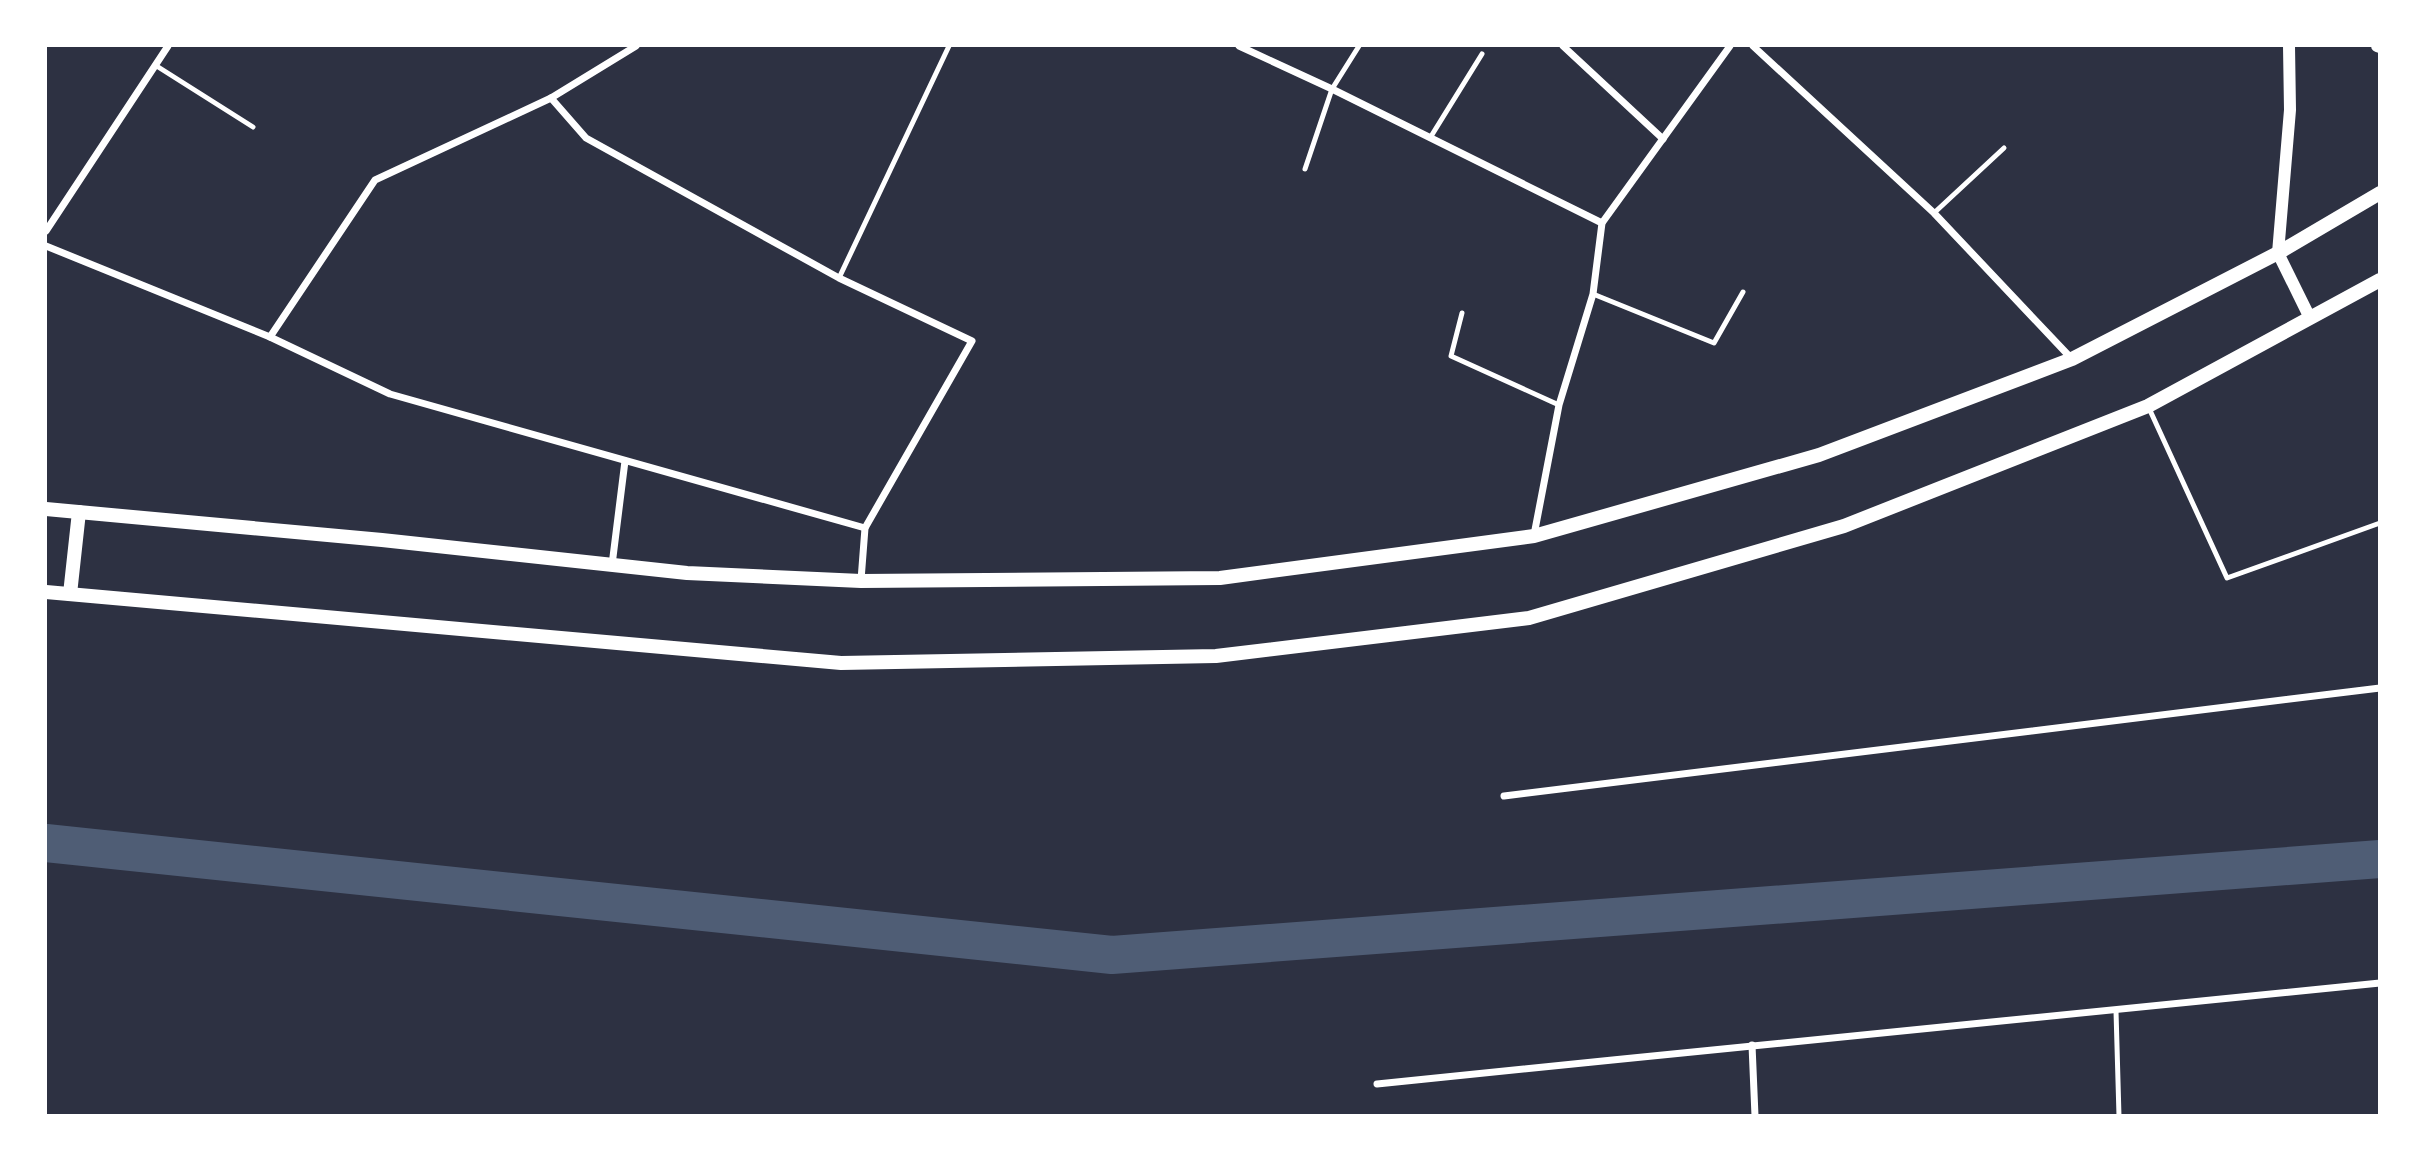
<svg xmlns="http://www.w3.org/2000/svg" width="2425" height="1161" font-family="'Noto Serif',serif">
<style>
.lines{fill:none;stroke-linecap:round;stroke-linejoin:round}
.canal{stroke:#4f5d75;stroke-width:38}
.service{stroke:#fff;stroke-width:5}
.minor{stroke:#fff;stroke-width:7}
.tertiary{stroke:#fff;stroke-width:12}
.secondary{stroke:#fff;stroke-width:14}
</style>
<rect width="100%" height="100%" fill="#2d3142"/>
<g class="lines">
<polyline class="canal" points="46,843 1112,955 2380,859"/>
<g class="service">
<polyline points="155,65 253,127"/>
<polyline points="1430,138 1482,54"/>
<polyline points="1305,169 1332,89 1359,46"/>
<polyline points="1934,213 2004,148"/>
<polyline points="839,278 949,46"/>
<polyline points="1593,294 1714,343 1743,292"/>
<polyline points="1462,313 1451,356 1559,405"/>
<polyline points="2148,406 2227,578 2380,523"/>
<polyline points="2116,1011 2119,1116"/>
</g>
<g class="minor">
<polyline points="1239,46 1332,89 1602,223"/>
<polyline points="1563,46 1663,139"/>
<polyline points="1753,46 1934,213 2071,358"/>
<polyline points="551,98 586,138 839,278 972,341 865,528 861,580"/>
<polyline points="46,231 168,46"/>
<polyline points="46,246 270,337 390,394 865,528"/>
<polyline points="270,337 375,180 551,98 636,46"/>
<polyline points="1534,535 1559,405 1593,294 1602,223 1730,46"/>
<polyline points="612,565 625,461"/>
<polyline points="1504,796 2380,688"/>
<polyline points="1752,1045 1755,1116"/>
<path d="M 1377,1084 C 1711,1049 2045,1019 2380,983"/>
</g>
<g class="tertiary">
<polyline points="2289,46 2290,110 2278,253 2310,318"/>
<polyline points="2377,46 2380,47"/>
</g>
<g class="secondary">
<polyline points="46,509 382,540 687,573 861,581 1220,578 1534,536 1819,455 2072,359 2278,253 2380,193"/>
<polyline points="46,592 841,663 1216,656 1529,618 1844,526 2148,406 2380,280"/>
<polyline points="70,594 79,512"/>
</g>
</g>
<rect width="2425" height="1161" fill="none" stroke="#ffffff" stroke-width="94"/>
</svg>
